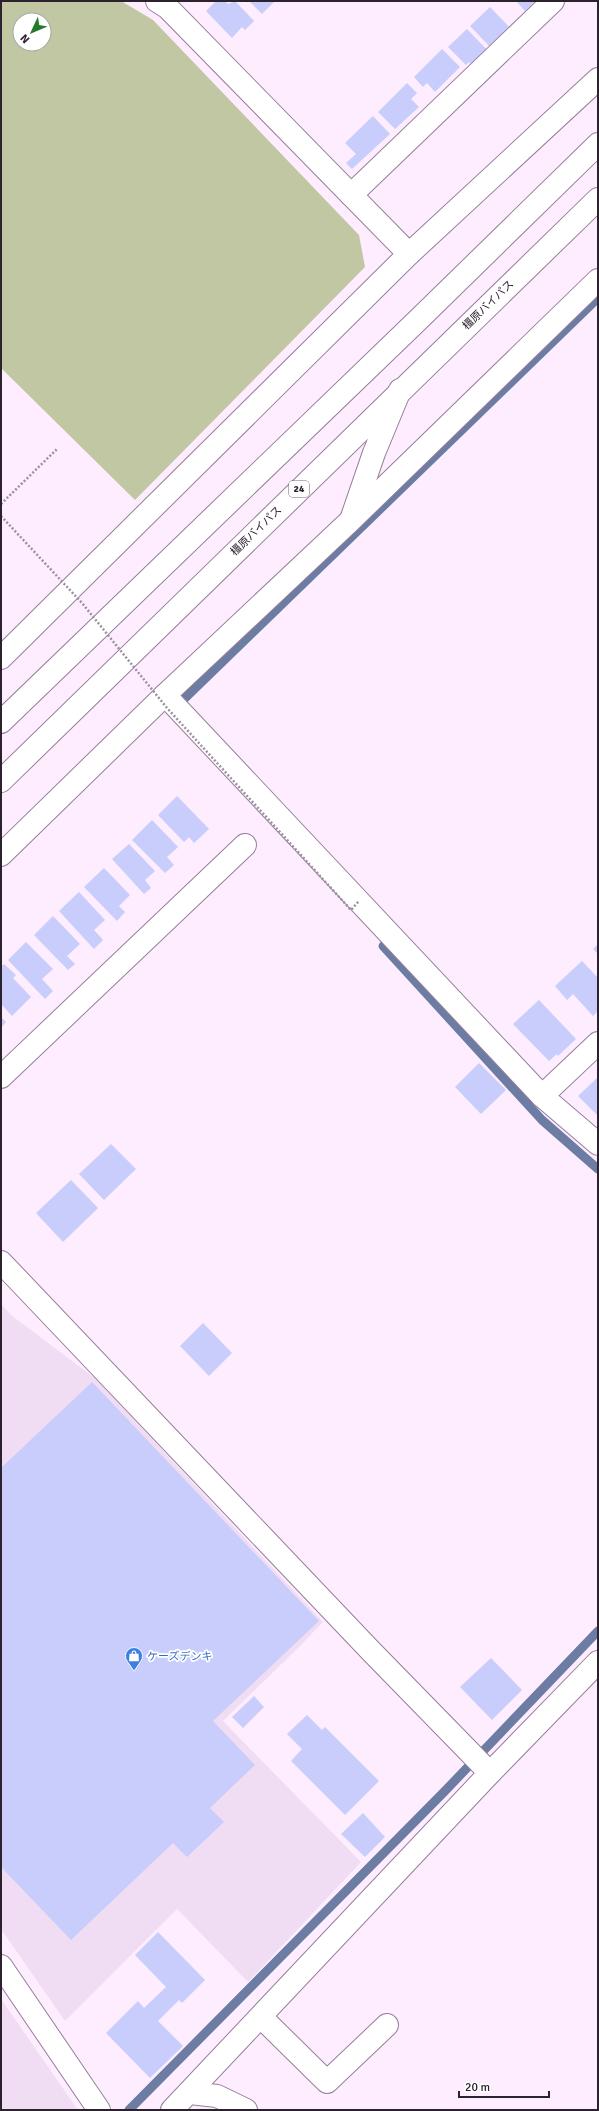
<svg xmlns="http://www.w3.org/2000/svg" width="599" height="2111" font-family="Signika,'Noto Sans JP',sans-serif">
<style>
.built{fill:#f0ddf3}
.green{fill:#c0c7a2;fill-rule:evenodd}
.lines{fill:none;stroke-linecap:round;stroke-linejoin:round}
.stream{stroke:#6c7ca3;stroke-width:9}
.building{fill:#c8cdfb}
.minor-casing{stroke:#967e9a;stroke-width:24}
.highway-casing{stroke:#967e9a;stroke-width:24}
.path{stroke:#9c8f9e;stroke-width:2.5;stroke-dasharray:2 2;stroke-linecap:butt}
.minor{stroke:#fff;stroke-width:22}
.highway{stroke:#fff;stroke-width:22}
.path-bridge{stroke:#9c8f9e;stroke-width:2.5;stroke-dasharray:2 2;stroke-linecap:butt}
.labels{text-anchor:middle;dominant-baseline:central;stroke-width:3.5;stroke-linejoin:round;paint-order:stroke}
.shield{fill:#fff;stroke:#6b646c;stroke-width:1}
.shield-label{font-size:10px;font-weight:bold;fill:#2c222d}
.street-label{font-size:11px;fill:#2c222d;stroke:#fff}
.shop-label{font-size:11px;fill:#366cbe;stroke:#fff;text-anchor:start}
</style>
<rect width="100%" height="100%" fill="#fdedff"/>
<g class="built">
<polygon points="1,1304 11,1315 96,1379 323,1622 300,1646 223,1721 361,1862 248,1982 177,1909 65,2021 1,1929"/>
<polygon points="1,1999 78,2110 1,2110"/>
</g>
<path class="green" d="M 1,1 L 121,1 L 153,20 L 359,235 L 365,267 L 135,500 L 1,368 ZM 20,20 L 44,20 L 44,44 L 20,44 Z"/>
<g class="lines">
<g class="stream">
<polyline points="182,701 598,298"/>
<polyline points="383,946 542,1120 598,1169"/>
<polyline points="129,2110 443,1793 598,1631"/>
</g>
</g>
<g class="building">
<polygon points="216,1 225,1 228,4 235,1 254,21 245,30 242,27 232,38 206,11"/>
<polygon points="249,1 275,1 262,14"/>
<polygon points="516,1 535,1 525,11"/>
<polygon points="490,7 515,33 495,52 470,26"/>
<polygon points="467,29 491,54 475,69 469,62 466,65 448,47"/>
<polygon points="442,49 460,67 435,92 427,83 423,87 414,77"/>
<polygon points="407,83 417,93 411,99 419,107 395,129 378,112"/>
<polygon points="373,116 390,134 352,169 346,163 356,154 345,143"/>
<polygon points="177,796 209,829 194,843 189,837 184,842 158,815"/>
<polygon points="152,820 178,847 167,857 174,865 165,873 132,840"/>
<polygon points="129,844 155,871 145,880 151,888 144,894 112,859"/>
<polygon points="104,868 130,895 119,906 125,912 117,921 84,887"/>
<polygon points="79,892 105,920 94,930 103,940 94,949 59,911"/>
<polygon points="53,916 80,944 67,956 75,964 68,970 34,935"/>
<polygon points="26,942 53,969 42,979 53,991 45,999 8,960"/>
<polygon points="598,944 598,954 593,949"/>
<polygon points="582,961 598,978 598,1011 593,1016 573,994 567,1000 555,986"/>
<polygon points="4,964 16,975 13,978 31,997 12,1016 1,1004 1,967"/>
<polygon points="539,1000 576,1039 558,1056 557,1054 549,1061 513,1024"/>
<polygon points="1,1017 6,1022 1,1028"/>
<polygon points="479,1063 506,1090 481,1114 455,1087"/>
<polygon points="598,1077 598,1116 578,1096"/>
<polygon points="111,1144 136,1169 104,1200 79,1174"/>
<polygon points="71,1180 98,1208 63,1242 36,1213"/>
<polygon points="203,1323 232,1353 209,1376 180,1346"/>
<polygon points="92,1382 319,1621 213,1721 255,1765 210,1808 224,1822 187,1857 173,1843 71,1940 1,1867 1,1468"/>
<polygon points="491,1658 522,1690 492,1720 460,1687"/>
<polygon points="254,1696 264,1707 243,1728 232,1717"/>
<polygon points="307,1715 322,1730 325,1727 379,1781 345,1815 291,1761 302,1749 287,1734"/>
<polygon points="363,1813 385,1837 365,1857 341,1834"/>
<polygon points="158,1932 205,1980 182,2003 179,2000 158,2021 183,2046 150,2078 106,2033 138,2001 144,2008 166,1987 135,1955"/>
</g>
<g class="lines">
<defs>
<g id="minor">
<polyline points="157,1 168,8 409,254"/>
<polyline points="351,195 553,1"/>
<polyline points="352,517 374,453 400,390"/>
<polyline points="1,658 409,254 598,79"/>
<polyline points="165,695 542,1096 598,1144"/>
<polyline points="1,855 165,695 350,521 598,280"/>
<polyline points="1,1077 245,845"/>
<polyline points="542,1096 598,1043"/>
<polyline points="1,1262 369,1649 490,1773"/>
<polyline points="1,1966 99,2110"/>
<polyline points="261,2017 327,2082 387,2025"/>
<polyline points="190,2093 217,2096 246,2110"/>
<polyline points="172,2110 490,1773 598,1662"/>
</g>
<g id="highway">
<polyline points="1,722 419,319 598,144"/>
<polyline points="1,781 598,199"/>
</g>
</defs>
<use href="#minor" class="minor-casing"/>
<use href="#highway" class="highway-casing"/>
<polyline class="path" points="1,504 58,448"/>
<use href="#minor" class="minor"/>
<use href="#highway" class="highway"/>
<polyline class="path-bridge" points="1,516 82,603 167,708 351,910 359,901"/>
</g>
<defs>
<symbol id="shop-pin" viewBox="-11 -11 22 30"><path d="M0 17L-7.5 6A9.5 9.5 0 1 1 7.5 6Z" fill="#3f7fe0" stroke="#fff"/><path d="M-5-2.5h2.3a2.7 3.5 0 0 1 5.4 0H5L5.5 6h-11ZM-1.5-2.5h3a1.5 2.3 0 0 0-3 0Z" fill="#fff"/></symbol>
</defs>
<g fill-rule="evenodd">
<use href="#shop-pin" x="124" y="1646" width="20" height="27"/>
</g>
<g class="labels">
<rect class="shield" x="289" y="481" width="20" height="16" rx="3"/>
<g class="shield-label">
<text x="299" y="489">24</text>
</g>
<g class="street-label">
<text transform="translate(488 305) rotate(-44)">橿原バイパス</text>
<text transform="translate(256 531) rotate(-44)">橿原バイパス</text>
</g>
<g class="shop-label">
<text x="147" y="1656">ケーズデンキ</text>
</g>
</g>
<rect width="599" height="2111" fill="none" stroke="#2c222d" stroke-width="4"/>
<g transform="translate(32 32) rotate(226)"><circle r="19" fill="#ffffff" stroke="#aba7ab"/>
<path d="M0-3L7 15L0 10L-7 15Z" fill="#227b2a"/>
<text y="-6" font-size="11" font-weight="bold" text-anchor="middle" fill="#2c222d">N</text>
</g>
<path d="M459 2091v6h90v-6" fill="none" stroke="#2c222d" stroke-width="2"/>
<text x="465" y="2091" font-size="12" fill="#2c222d" stroke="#ffffff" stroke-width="3" paint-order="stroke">20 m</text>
</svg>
